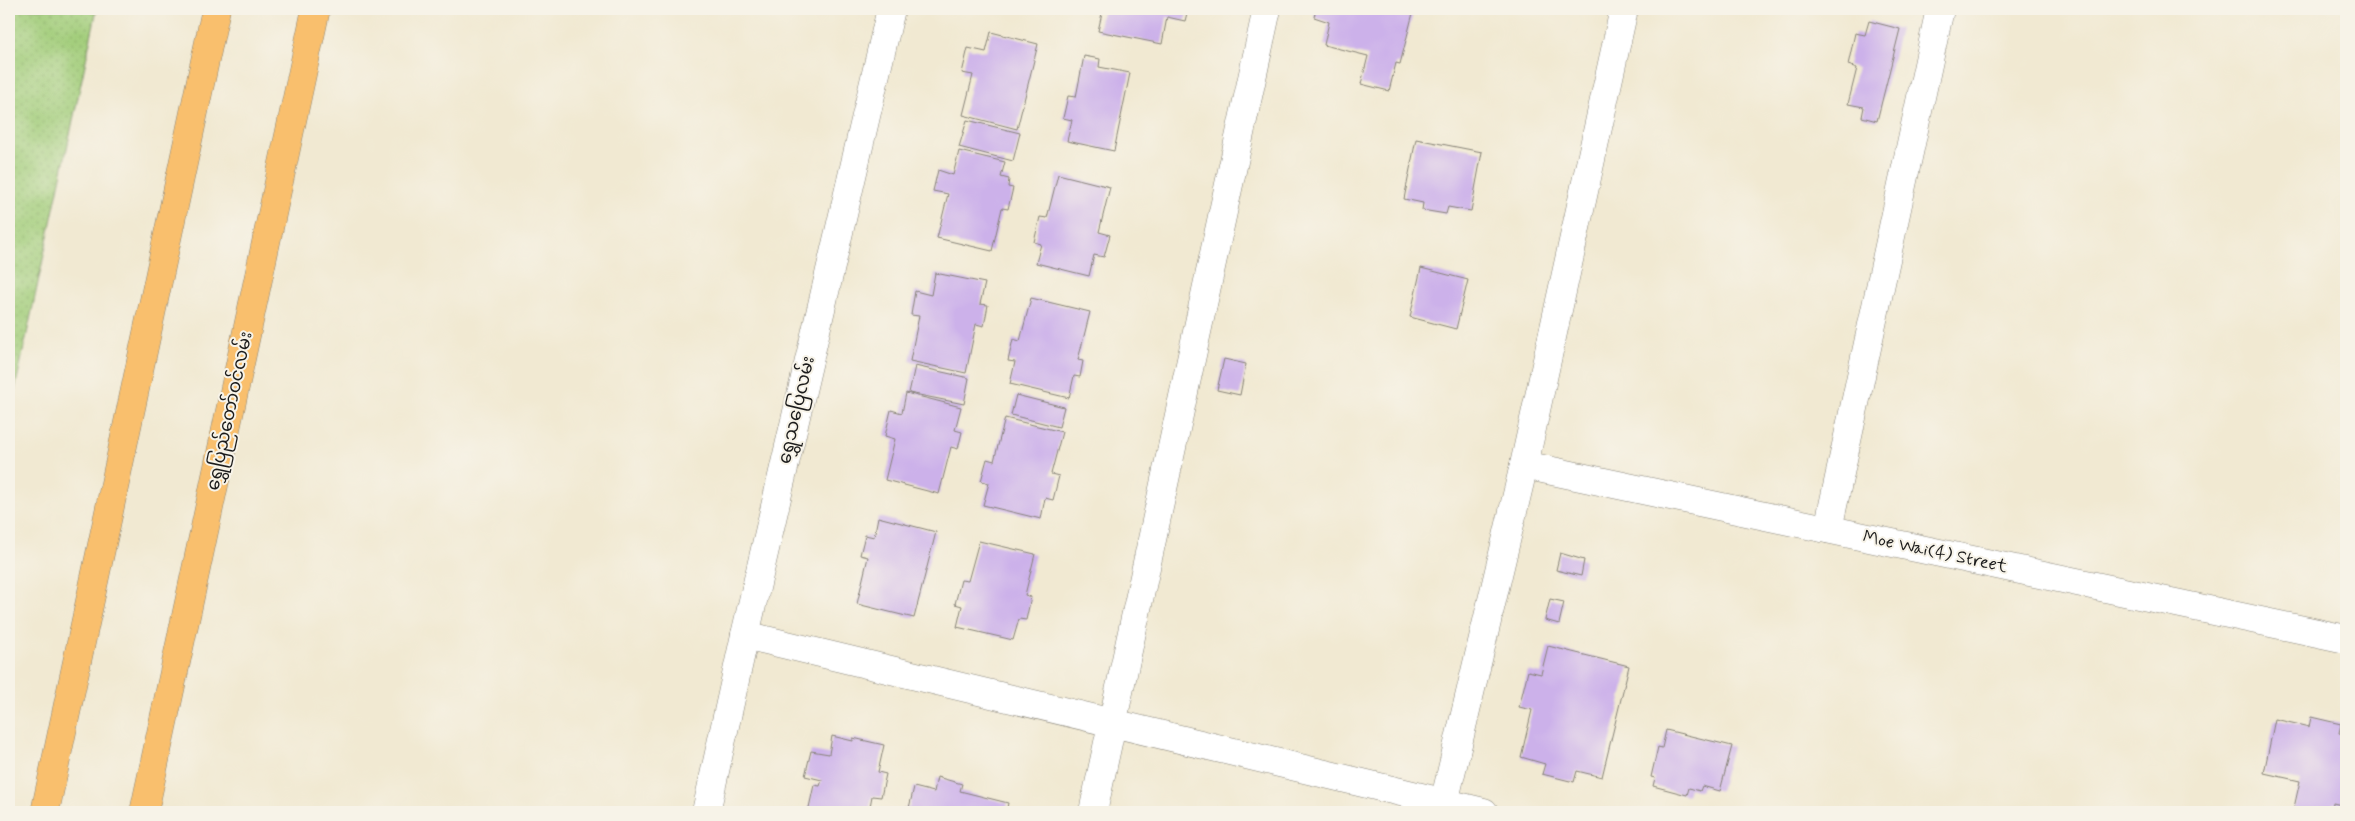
<svg xmlns="http://www.w3.org/2000/svg" width="2355" height="821" font-family="Mynerve,'Noto Sans Myanmar',sans-serif">
<style>
.grass{fill:url(#grass-dots);stroke:#5f744b}
.building{fill:#ccb1ea}
.lines{fill:none;stroke-linecap:round;stroke-linejoin:round}
.street-casing{stroke:#868277;stroke-width:29}
.primary-casing{stroke:#868277;stroke-width:29}
.street{stroke:#fff;stroke-width:28}
.primary{stroke:#f9bf6d;stroke-width:28}
.labels{text-anchor:middle;dominant-baseline:central;stroke-width:4;stroke-linejoin:round;paint-order:stroke}
.street-label{font-size:18px;fill:#1c1c1c;stroke:#f7f3e8}
</style>
<defs>
<pattern id="grass-dots" width="8" height="8" patternUnits="userSpaceOnUse" patternTransform="scale(1.25)"><rect width="8" height="8" fill="#a2cd7a"/><path d="M2 2h.1M6 6h.1" fill="none" stroke="#8baf69" stroke-width="1.8" stroke-linecap="round"/></pattern>
</defs>
<rect width="100%" height="100%" fill="#f7f3e8"/>
<filter id="ink" filterUnits="userSpaceOnUse"><feTurbulence type="fractalNoise" baseFrequency=".02" numOctaves="2"/><feDisplacementMap in="SourceGraphic" scale="10" xChannelSelector="R" yChannelSelector="G"/><feConvolveMatrix kernelMatrix="1 2 1 2 8 2 1 2 1" color-interpolation-filters="sRGB"/></filter>
<filter id="wash" filterUnits="userSpaceOnUse"><feTurbulence type="fractalNoise" baseFrequency=".0096" numOctaves="4" result="noise"/><feDisplacementMap in="SourceGraphic" scale="20" xChannelSelector="R" yChannelSelector="G"/><feGaussianBlur stdDeviation="1.12" result="paint"/><feColorMatrix in="noise" values="0 0 0 0 0 0 0 0 0 0 0 0 0 0 0 0 0 1.4 0 .05"/><feComposite in="paint" operator="in"/></filter>
<g filter="url(#wash)">
<rect width="100%" height="100%" fill="#f1e9d2"/>
<polygon class="grass" points="9,9 97,9 9,417"/>
<g id="blocks">
<g class="building">
<polygon points="1103,9 1188,9 1185,21 1167,17 1162,44 1098,31"/>
<polygon points="1316,9 1414,9 1400,64 1396,63 1389,91 1361,84 1368,56 1324,45 1329,22 1314,17"/>
<polygon points="1869,21 1900,29 1877,121 1862,117 1864,107 1848,104 1857,68 1848,65 1855,33 1865,35"/>
<polygon points="991,32 1038,44 1017,129 963,115 973,75 962,73 968,48 986,52"/>
<polygon points="1084,56 1100,59 1099,67 1130,73 1114,151 1067,141 1072,120 1063,118 1068,96 1076,97"/>
<polygon points="967,120 1020,133 1013,161 959,147"/>
<polygon points="1416,139 1482,152 1471,211 1448,207 1446,214 1422,210 1423,203 1404,199"/>
<polygon points="959,151 1005,162 1001,177 1009,179 1008,187 1013,188 1008,209 1002,208 992,251 937,238 948,194 933,191 938,170 953,175"/>
<polygon points="1058,174 1110,187 1099,232 1110,235 1104,257 1094,255 1089,276 1036,263 1041,244 1034,242 1040,217 1047,218"/>
<polygon points="1421,268 1468,280 1456,329 1410,317"/>
<polygon points="935,273 985,283 980,304 988,305 984,326 976,324 966,373 910,361 919,316 911,315 915,291 931,295"/>
<polygon points="1031,298 1090,312 1078,360 1083,361 1080,377 1074,376 1069,398 1010,384 1015,362 1008,361 1013,339 1020,341"/>
<polygon points="1224,359 1246,364 1240,395 1217,390"/>
<polygon points="915,366 969,378 964,404 909,393"/>
<polygon points="906,393 961,407 955,430 962,432 958,449 951,447 939,494 885,480 895,439 885,436 891,410 902,413"/>
<polygon points="1016,395 1064,407 1059,427 1011,415"/>
<polygon points="1005,418 1062,432 1051,474 1059,476 1053,500 1045,498 1041,519 983,505 989,483 981,481 987,459 994,461"/>
<polygon points="878,517 936,532 914,618 857,604 868,557 860,555 865,535 874,537"/>
<polygon points="979,541 1035,554 1025,595 1031,597 1026,620 1019,619 1013,640 957,627 962,606 955,604 961,580 968,581"/>
<polygon points="1560,553 1584,560 1581,576 1556,570"/>
<polygon points="1550,599 1564,602 1559,624 1545,620"/>
<polygon points="1548,646 1629,666 1602,777 1577,771 1574,782 1542,774 1545,764 1521,757 1532,710 1519,707 1528,671 1541,674"/>
<polygon points="2311,717 2341,724 2339,733 2346,735 2346,806 2333,803 2332,812 2293,812 2300,781 2264,773 2275,719 2309,727"/>
<polygon points="1666,730 1732,746 1720,791 1702,786 1700,791 1689,788 1687,795 1653,786 1655,778 1651,777 1658,747 1662,748"/>
<polygon points="832,736 853,741 853,738 884,745 878,772 886,774 881,797 872,796 869,812 808,812 814,785 820,786 822,780 805,776 811,751 829,754"/>
<polygon points="937,777 962,784 960,791 1008,803 1006,812 905,812 906,807 909,808 914,787 934,792"/>
</g>
</g>
</g>
<g filter="url(#ink)">
<use href="#blocks" fill-opacity="0" stroke="#868277" stroke-width="1"/>
<g class="lines">
<defs>
<g id="street">
<polyline points="1524,465 2346,639"/>
<polyline points="1828,529 1940,9"/>
<polyline points="745,635 1484,812"/>
<polyline points="1444,803 1524,465 1624,9"/>
<polyline points="706,812 745,635 891,9"/>
<polyline points="1093,812 1267,9"/>
</g>
<g id="primary">
<polyline points="45,812 216,9"/>
<polyline points="144,812 316,9"/>
</g>
</defs>
<use href="#street" class="street-casing"/>
<use href="#primary" class="primary-casing"/>
<use href="#street" class="street"/>
<use href="#primary" class="primary"/>
</g>
</g>
<g class="labels">
<g class="street-label">
<text transform="translate(797 410) rotate(-77)">ရွှေသပြေလမ်း</text>
<text transform="translate(230 411) rotate(-78)">ရွှေပြည်တော်ဝင်လမ်း</text>
<text transform="translate(1935 552) rotate(12)">Moe Wai(4) Street</text>
</g>
</g>
<rect width="2355" height="821" fill="none" stroke="#f7f3e8" stroke-width="30"/>
</svg>
